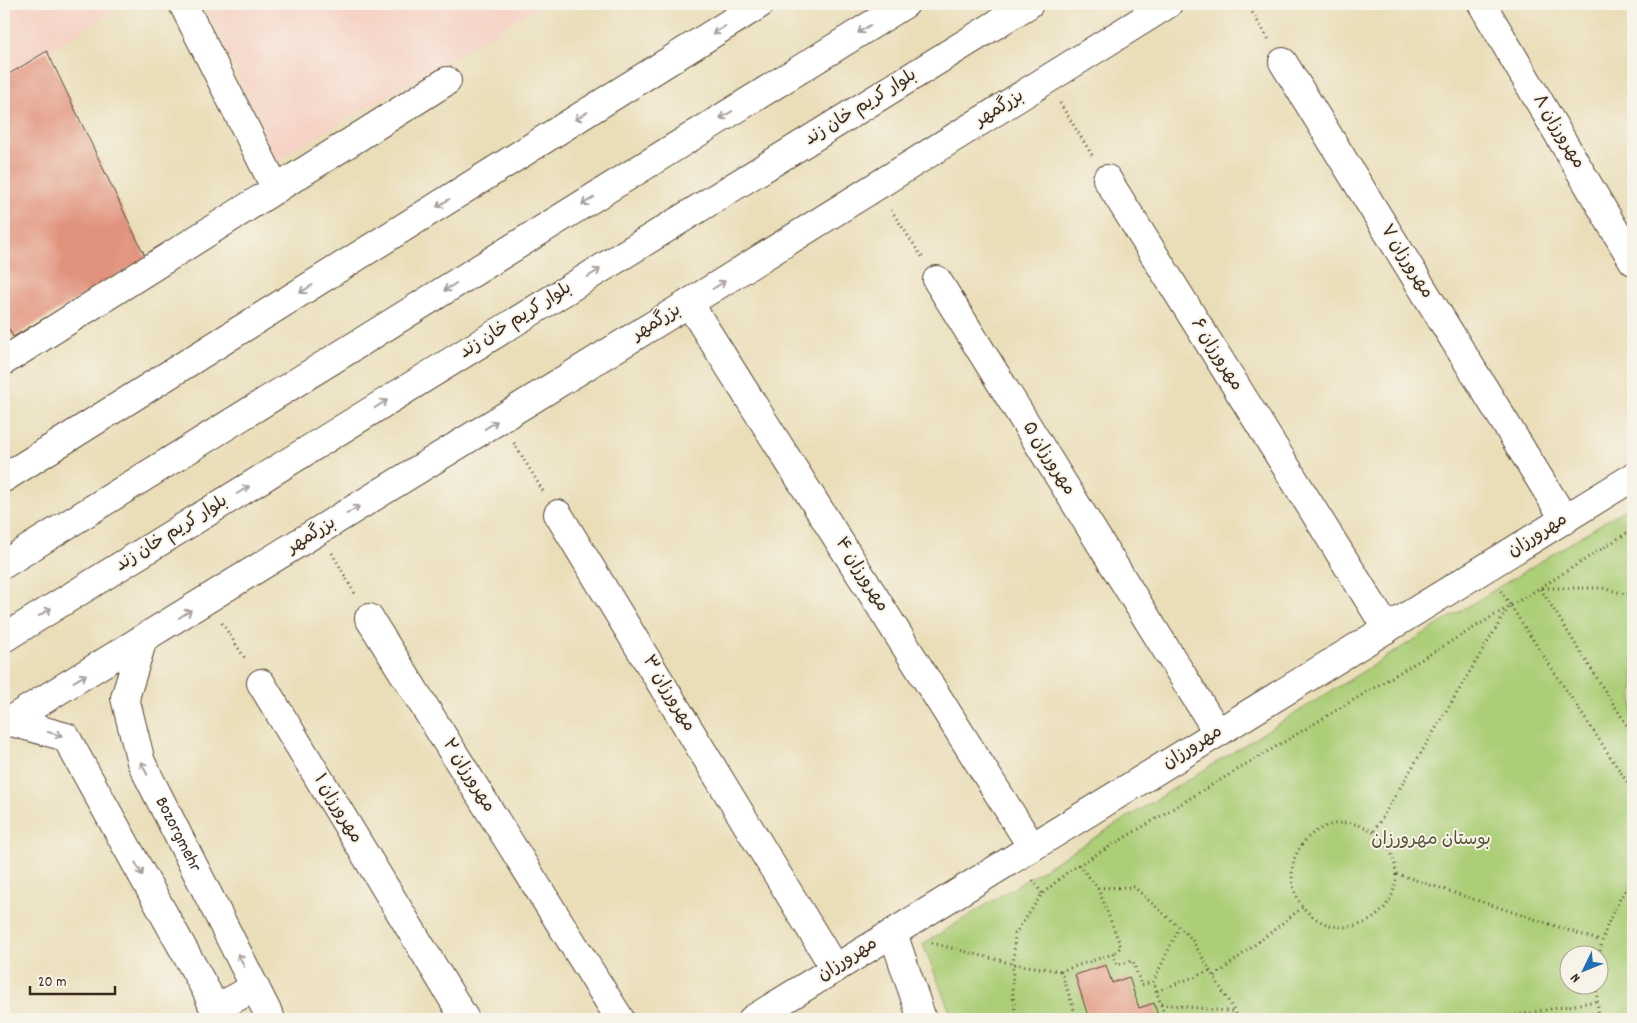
<svg xmlns="http://www.w3.org/2000/svg" width="1637" height="1023" font-family="Dekko,'Playpen Sans Arabic',sans-serif">
<style>
.built{fill:#f6d1c5}
.green{fill:#abce77;stroke:#737c4a;fill-rule:evenodd}
.building{fill:#e1927b}
.lines{fill:none;stroke-linecap:round;stroke-linejoin:round}
.minor-casing{stroke:#554535;stroke-width:30}
.major-casing{stroke:#554535;stroke-width:30}
.path{stroke:#554535;stroke-width:3;stroke-dasharray:1 4;stroke-linecap:butt}
.minor{stroke:#fff;stroke-width:28}
.major{stroke:#fff;stroke-width:28}
.oneway{stroke:#a79f9a}
.labels{text-anchor:middle;dominant-baseline:central;stroke-width:4;stroke-linejoin:round;paint-order:stroke}
.street-label{font-size:18px;fill:#3b2a1e;stroke:#f7f3e8}
.park-label{font-size:18px;fill:#575334;stroke:#f7f3e8}
</style>
<rect width="100%" height="100%" fill="#f7f3e8"/>
<filter id="ink" filterUnits="userSpaceOnUse"><feTurbulence type="fractalNoise" baseFrequency=".02" numOctaves="2"/><feDisplacementMap in="SourceGraphic" scale="10" xChannelSelector="R" yChannelSelector="G"/><feConvolveMatrix kernelMatrix="1 2 1 2 8 2 1 2 1" color-interpolation-filters="sRGB"/></filter>
<filter id="wash" filterUnits="userSpaceOnUse"><feTurbulence type="fractalNoise" baseFrequency=".0096" numOctaves="4" result="noise"/><feDisplacementMap in="SourceGraphic" scale="20" xChannelSelector="R" yChannelSelector="G"/><feGaussianBlur stdDeviation="1.12" result="paint"/><feColorMatrix in="noise" values="0 0 0 0 0 0 0 0 0 0 0 0 0 0 0 0 0 1.4 0 .05"/><feComposite in="paint" operator="in"/></filter>
<g filter="url(#wash)">
<rect width="100%" height="100%" fill="#eadeb9"/>
<g class="built">
<polygon points="4,4 127,4 4,77"/>
<polygon points="206,4 543,4 276,161"/>
</g>
<path class="green" d="M 1633,504 L 1633,1019 L 953,1019 L 923,944 ZM 1570,956 L 1600,956 L 1600,986 L 1570,986 Z"/>
<g id="blocks">
<g class="building">
<polygon points="47,51 146,258 13,337 4,320 4,77"/>
<polygon points="1106,965 1112,983 1129,977 1139,1008 1154,1003 1159,1019 1089,1019 1075,975"/>
</g>
</g>
</g>
<g filter="url(#ink)">
<use href="#blocks" fill-opacity="0" stroke="#554535" stroke-width="1"/>
<g class="lines">
<defs>
<g id="minor">
<polyline points="183,4 276,189"/>
<polyline points="1482,4 1633,261"/>
<polyline points="1283,62 1565,520"/>
<polyline points="1107,179 1387,629"/>
<polyline points="937,280 1218,733"/>
<polyline points="689,303 1032,847"/>
<polyline points="4,361 447,81"/>
<polyline points="558,514 835,969"/>
<polyline points="369,618 620,1019"/>
<polyline points="261,683 465,1019"/>
<polyline points="893,933 922,1019"/>
<polyline points="753,1019 1633,477"/>
</g>
<g id="major">
<polyline points="4,478 760,4"/>
<polyline points="4,564 905,4"/>
<polyline points="4,638 1029,4"/>
<path id="s1" d="M 143,639 L 125,698 L 141,762 L 271,1019"/>
<polyline points="8,721 66,737 207,992 218,1019"/>
<polyline points="4,724 689,303 1168,4"/>
<polyline points="214,1010 255,987"/>
</g>
</defs>
<use href="#minor" class="minor-casing"/>
<use href="#major" class="major-casing"/>
<g class="path">
<polyline points="1247,4 1269,40"/>
<polyline points="1060,103 1092,155"/>
<polyline points="891,210 922,257"/>
<polyline points="514,443 543,491"/>
<polyline points="332,553 356,596"/>
<polyline points="1501,591 1510,605"/>
<polyline points="1633,596 1602,588 1540,588 1633,735"/>
<polyline points="222,623 246,660"/>
<circle cx="1344" cy="875" r="52"/>
<polyline points="1374,831 1510,605 1633,791"/>
<polyline points="1079,865 1098,888 1121,947 1113,954"/>
<polyline points="1397,874 1601,941"/>
<polyline points="1033,880 1042,894"/>
<polyline points="1098,888 1134,887 1191,938 1239,1019"/>
<polyline points="932,943 1013,964 1061,971"/>
<path d="M 1599,956 C 1604,926 1617,902 1633,878"/>
<polyline points="1215,976 1303,907"/>
<polyline points="1153,982 1179,928"/>
<polyline points="1596,986 1599,1019"/>
<polyline points="1157,991 1212,970"/>
<polyline points="1161,1004 1235,1012"/>
<polyline points="1016,1019 1012,988 1015,934 1042,894 1069,871 1540,588 1633,529"/>
<polyline points="1077,1019 1061,971 1113,954 1117,965 1133,961 1141,985 1153,982 1166,1019"/>
<polyline points="1496,1019 1596,1001"/>
</g>
<use href="#minor" class="minor"/>
<use href="#major" class="major"/>
</g>
<defs><path id="oneway-shaft" d="M-6 0H5M1.5-3L5.5 0L1.5 3" fill="none" stroke-width="1.6" stroke-linecap="round" stroke-linejoin="round" transform="scale(1.25)"/></defs>
<g class="oneway">
<use href="#oneway-shaft" transform="translate(864 29) rotate(148)"/>
<use href="#oneway-shaft" transform="translate(719 30) rotate(148)"/>
<use href="#oneway-shaft" transform="translate(726 115) rotate(148)"/>
<use href="#oneway-shaft" transform="translate(581 116) rotate(148)"/>
<use href="#oneway-shaft" transform="translate(588 201) rotate(148)"/>
<use href="#oneway-shaft" transform="translate(443 203) rotate(148)"/>
<use href="#oneway-shaft" transform="translate(594 273) rotate(-32)"/>
<use href="#oneway-shaft" transform="translate(719 285) rotate(-32)"/>
<use href="#oneway-shaft" transform="translate(450 287) rotate(148)"/>
<use href="#oneway-shaft" transform="translate(306 289) rotate(148)"/>
<use href="#oneway-shaft" transform="translate(381 404) rotate(-32)"/>
<use href="#oneway-shaft" transform="translate(491 425) rotate(-32)"/>
<use href="#oneway-shaft" transform="translate(243 490) rotate(-32)"/>
<use href="#oneway-shaft" transform="translate(353 510) rotate(-32)"/>
<use href="#oneway-shaft" transform="translate(45 612) rotate(-32)"/>
<use href="#oneway-shaft" transform="translate(185 614) rotate(-32)"/>
<use href="#oneway-shaft" transform="translate(80 678) rotate(-31)"/>
<use href="#oneway-shaft" transform="translate(55 734) rotate(15)"/>
<use href="#oneway-shaft" transform="translate(144 768) rotate(-116)"/>
<use href="#oneway-shaft" transform="translate(139 869) rotate(61)"/>
<use href="#oneway-shaft" transform="translate(241 960) rotate(-116)"/>
</g>
</g>
<g class="labels">
<g class="street-label">
<text transform="translate(861 108) rotate(-32)">بلوار کریم خان زند</text>
<text transform="translate(1000 109) rotate(-32)">بزرگمهر</text>
<text transform="translate(1558 132) rotate(59)">مهرورزان ۸</text>
<text transform="translate(1406 262) rotate(58)">مهرورزان ۷</text>
<text transform="translate(516 321) rotate(-32)">بلوار کریم خان زند</text>
<text transform="translate(657 323) rotate(-32)">بزرگمهر</text>
<text transform="translate(1216 355) rotate(58)">مهرورزان ۶</text>
<text transform="translate(1048 459) rotate(58)">مهرورزان ۵</text>
<text transform="translate(172 534) rotate(-32)">بلوار کریم خان زند</text>
<text transform="translate(312 536) rotate(-32)">بزرگمهر</text>
<text transform="translate(1538 536) rotate(-32)">مهرورزان</text>
<text transform="translate(861 575) rotate(58)">مهرورزان ۴</text>
<text transform="translate(668 694) rotate(59)">مهرورزان ۳</text>
<text transform="translate(1193 748) rotate(-32)">مهرورزان</text>
<text transform="translate(468 776) rotate(58)">مهرورزان ۲</text>
<text transform="translate(337 809) rotate(59)">مهرورزان ۱</text>
<text stroke="none"><textPath href="#s1" startOffset="209">Bozorgmehr</textPath></text>
<text transform="translate(848 960) rotate(-32)">مهرورزان</text>
</g>
<g class="park-label">
<text x="1431" y="840">بوستان مهرورزان</text>
</g>
</g>
<rect width="1637" height="1023" fill="none" stroke="#f7f3e8" stroke-width="20"/>
<g transform="translate(1584 970) rotate(227)"><circle r="24" fill="#f7f3e8" stroke="#aca397"/>
<path d="M0-4L9 19L0 12L-9 19Z" fill="#1f6fb2"/>
<text y="-8" font-size="14" font-weight="bold" text-anchor="middle" fill="#3b2a1e">N</text>
</g>
<path d="M30 986v8h85v-8" fill="none" stroke="#3b2a1e" stroke-width="2.5"/>
<text x="38" y="986" font-size="15" fill="#3b2a1e" stroke="#f7f3e8" stroke-width="4" paint-order="stroke">20 m</text>
</svg>
